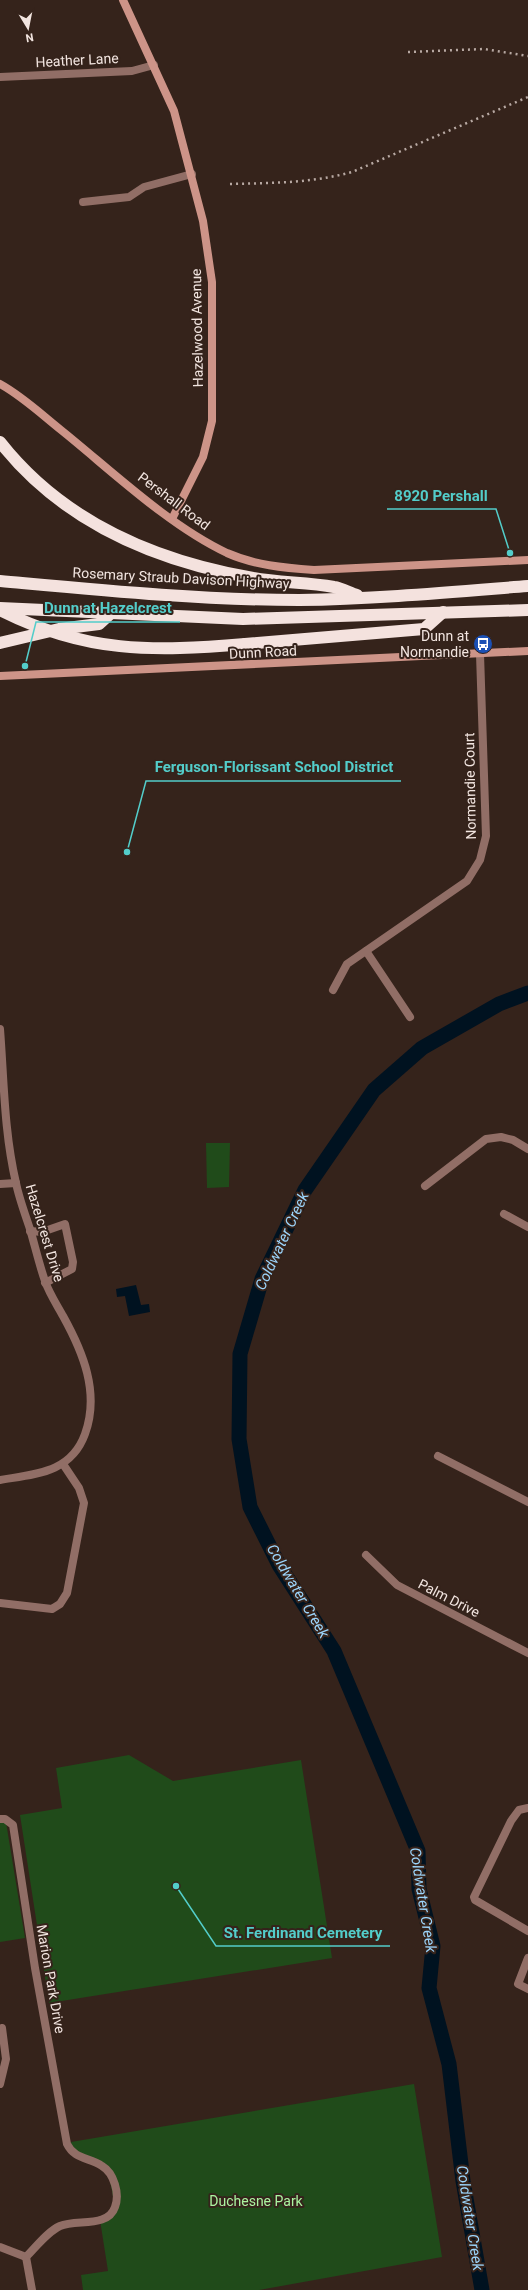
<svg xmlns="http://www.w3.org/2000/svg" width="528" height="2290" font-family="Roboto,sans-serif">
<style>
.green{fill:#204b1a}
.water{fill:#001220}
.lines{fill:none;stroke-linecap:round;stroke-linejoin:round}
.river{stroke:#001220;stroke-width:15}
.street{stroke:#916e66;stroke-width:8}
.secondary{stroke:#cd9488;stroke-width:8}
.highway{stroke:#f4e2de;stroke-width:12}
.rail{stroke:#b8a9a3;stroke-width:2.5;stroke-dasharray:2 4;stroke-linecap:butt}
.highway-bridge{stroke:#f4e2de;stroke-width:12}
.labels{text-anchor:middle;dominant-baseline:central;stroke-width:4;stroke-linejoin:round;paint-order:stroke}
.street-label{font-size:14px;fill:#f2e5e0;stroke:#35231b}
.poi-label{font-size:14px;fill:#f2e5e0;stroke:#35231b;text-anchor:end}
.park-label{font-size:14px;fill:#abf4a0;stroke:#35231b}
.water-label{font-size:15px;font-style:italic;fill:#9cd5fc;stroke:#35231b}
.leader{fill:none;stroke:#53cdca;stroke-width:1.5}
.callout-dot{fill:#53cdca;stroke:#35231b;stroke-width:1.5}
.callout-label{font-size:15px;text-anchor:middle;font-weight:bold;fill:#53cdca;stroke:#35231b;stroke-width:4;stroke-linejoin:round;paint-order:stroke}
</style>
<rect width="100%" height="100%" fill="#35231b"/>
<g class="green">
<polygon points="206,1143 230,1143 229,1187 207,1188"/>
<polygon points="129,1755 173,1781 301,1760 332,1958 49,2003 20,1815 62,1808 56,1768"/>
<polygon points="0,1816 5,1816 25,1938 0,1942"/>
<polygon points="414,2084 442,2257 259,2290 83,2290 81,2275 108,2271 100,2220 115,2207 108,2171 74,2154 71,2142"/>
</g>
<polygon class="water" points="136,1285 141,1305 149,1304 150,1312 129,1316 125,1296 117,1297 116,1289"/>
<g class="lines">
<polyline class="river" points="482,2290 463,2181 449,2064 429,1988 433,1946 419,1889 418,1851 334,1651 279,1565 250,1507 239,1439 240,1354 262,1279 305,1190 374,1090 422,1048 499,1004 528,993"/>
<g class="street">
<polyline points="0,77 132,71 154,65"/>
<polyline points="83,202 129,197 144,187 192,174"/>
<polyline points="366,951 410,1017"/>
<polyline points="333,990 347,964 467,881 480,860 486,836 480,654"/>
<path d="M 0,1029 C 4,1080 4,1132 16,1183 C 19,1198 25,1214 30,1229 C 35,1246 39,1264 45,1281 C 49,1293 57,1305 63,1316 C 83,1352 100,1393 85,1434 C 71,1473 35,1474 0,1480"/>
<polyline points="0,1184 16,1183"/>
<polyline points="425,1186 486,1139 501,1137 513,1140 528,1149"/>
<polyline points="504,1214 528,1227"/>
<polyline points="30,1231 42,1232 65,1224 73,1262 72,1269 45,1283"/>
<polyline points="438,1456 528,1502"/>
<polyline points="366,1555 397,1585 528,1653"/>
<polyline points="0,1603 52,1609 60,1604 67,1593 84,1503 79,1488 63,1464"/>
<polyline points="528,1808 519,1810 511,1821 474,1897 475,1900 528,1931"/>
<path d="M 0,1819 L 5,1819 L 13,1825 L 35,1968 L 67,2144 C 75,2160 89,2157 102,2166 C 114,2173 120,2194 115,2207 C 108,2228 77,2219 60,2226 C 47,2232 36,2247 26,2257 L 0,2247"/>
<polyline points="528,1958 518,1984 528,1989"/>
<polyline points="0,2084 6,2059 2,2028"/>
<polyline points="26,2257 32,2290"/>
</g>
<g class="secondary">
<polyline points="123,0 174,111 203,221 212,282 212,421 203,457 172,519"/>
<path d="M 0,384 C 22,396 41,414 61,430 C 112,471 168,525 227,553 C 254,565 284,568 314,570 L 528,560"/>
<polyline points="0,676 528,651"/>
</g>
<g class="highway">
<path d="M 0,442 C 62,521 155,561 253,578 C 280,583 307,582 334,587 C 342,588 350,593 357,595"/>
<path d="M 0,581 C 99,590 199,600 299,600 C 375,599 452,592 528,586"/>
<polyline points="0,608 243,619 528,610"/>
<polyline points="0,643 59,629 99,624 110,614"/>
<polyline points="245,644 424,629 443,612"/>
</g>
<g class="rail">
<polyline points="408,52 484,49 528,56"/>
<path d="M 230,184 C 272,183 312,183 352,172 L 528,97"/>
</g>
<path class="highway-bridge" d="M 0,610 C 85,653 153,652 245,644"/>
</g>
<defs>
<symbol id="bus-disc" viewBox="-11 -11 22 22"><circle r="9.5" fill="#1a4fb4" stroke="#35231b"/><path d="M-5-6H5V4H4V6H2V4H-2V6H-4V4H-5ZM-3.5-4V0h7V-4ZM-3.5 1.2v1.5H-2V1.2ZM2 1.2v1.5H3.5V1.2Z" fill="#fff"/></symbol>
</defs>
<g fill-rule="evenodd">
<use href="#bus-disc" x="472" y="633" width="22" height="22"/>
</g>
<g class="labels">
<g class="street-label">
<text transform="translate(77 60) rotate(-3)">Heather Lane</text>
<text transform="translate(197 328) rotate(-91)">Hazelwood Avenue</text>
<text transform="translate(174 501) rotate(37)">Pershall Road</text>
<text transform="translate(181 578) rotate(3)">Rosemary Straub Davison Highway</text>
<text transform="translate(263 652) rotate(-3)">Dunn Road</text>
<text transform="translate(470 786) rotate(-91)">Normandie Court</text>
<text transform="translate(45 1233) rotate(73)">Hazelcrest Drive</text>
<text transform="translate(449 1598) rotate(27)">Palm Drive</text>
<text transform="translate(51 1979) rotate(80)">Marion Park Drive</text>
</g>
<g class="poi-label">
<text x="469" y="636">Dunn at<tspan x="469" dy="16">Normandie</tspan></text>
</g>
<g class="park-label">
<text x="256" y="2201">Duchesne Park</text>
</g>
<g class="water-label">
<text transform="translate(282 1241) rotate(-65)">Coldwater Creek</text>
<text transform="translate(298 1591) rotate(59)">Coldwater Creek</text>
<text transform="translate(423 1900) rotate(81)">Coldwater Creek</text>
<text transform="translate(470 2218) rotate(81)">Coldwater Creek</text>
</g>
</g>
<path class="leader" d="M510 553L496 509H387M25 666L36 622H180M127 852L146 781H401M176 1886L216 1946H390"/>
<g class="callout-dot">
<circle cx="510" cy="553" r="4"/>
<circle cx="25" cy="666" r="4"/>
<circle cx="127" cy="852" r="4"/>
<circle cx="176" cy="1886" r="4"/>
</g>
<g class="callout-label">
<text x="441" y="501">8920 Pershall</text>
<text x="108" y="613">Dunn at Hazelcrest</text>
<text x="274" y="772">Ferguson-Florissant School District</text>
<text x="303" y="1938">St. Ferdinand Cemetery</text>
</g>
<g transform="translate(28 28) rotate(170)" stroke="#35231b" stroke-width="3" paint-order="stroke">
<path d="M0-3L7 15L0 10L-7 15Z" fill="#f2e5e0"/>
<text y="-6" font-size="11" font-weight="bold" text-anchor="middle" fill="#f2e5e0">N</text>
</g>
</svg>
